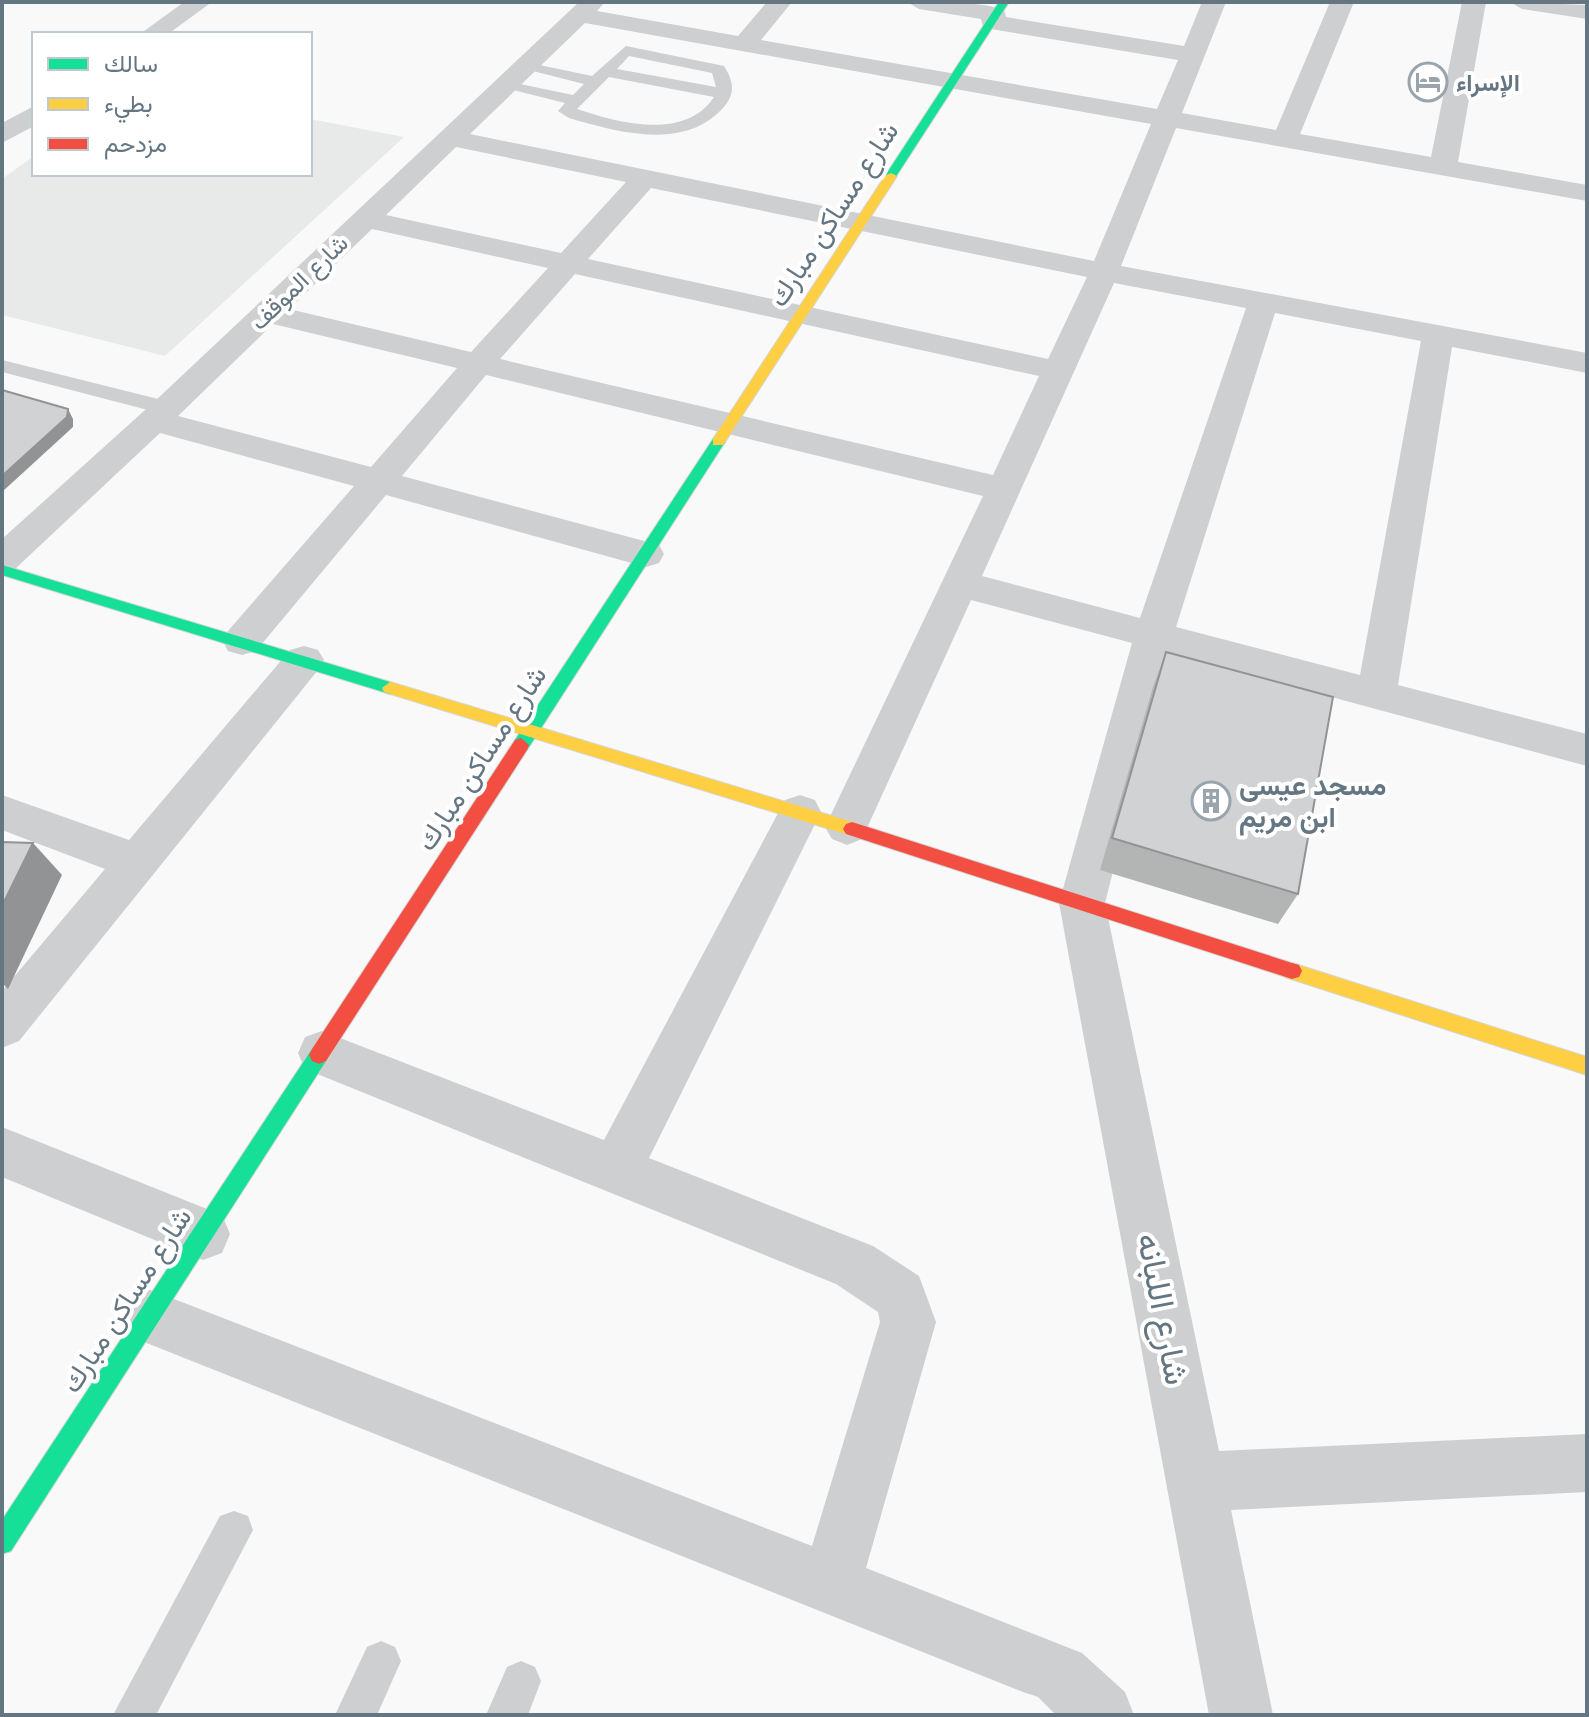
<svg xmlns="http://www.w3.org/2000/svg" width="1589" height="1717" font-family="'Space Grotesk',Vazirmatn,sans-serif">
<style>
.built{fill:#e8e9e9}
.lines{fill:none;stroke-linecap:round;stroke-linejoin:round}
.fast-casing{stroke:#d5d6d7;stroke-width:2}
.slow-casing{stroke:#d5d6d7;stroke-width:2}
.jam-casing{stroke:#d5d6d7;stroke-width:2}
.lane{fill:#cecfd0;fill-rule:evenodd}
.street{fill:#cecfd0;fill-rule:evenodd}
.fast{fill:#16e098;fill-rule:evenodd}
.slow{fill:#ffcf43;fill-rule:evenodd}
.jam{fill:#f24e42;fill-rule:evenodd}
.wall{fill:#b3b5b5}
.shaded-wall{fill:#929394}
.building{fill:#d0d2d3;stroke:#929394;stroke-width:2}
.labels{text-anchor:middle;dominant-baseline:central;stroke-width:8;stroke-linejoin:round;paint-order:stroke}
.far-poi-label{font-size:24px;font-weight:bold;fill:#657683;stroke:#fff;text-anchor:start}
.far-street-label{font-size:24px;fill:#657683;stroke:#fff}
.street-label{font-size:28px;fill:#657683;stroke:#fff}
.poi-label{font-size:28px;font-weight:bold;fill:#657683;stroke:#fff;text-anchor:start}
.near-street-label{font-size:34px;fill:#657683;stroke:#fff}
</style>
<rect width="100%" height="100%" fill="#f9f9f9"/>
<polygon class="built" points="310,119 404,137 165,356 2,315 2,179 34,156 34,174 310,174"/>
<g class="lines">
<defs>
<g id="fast">
<polygon points="999,2 1009,2 895,178 887,178 885,176"/>
<polygon points="718,438 725,442 527,750 515,750 513,745 515,740 713,439"/>
<polygon points="2,565 390,682 398,688 390,694 2,575"/>
<polygon points="319,1046 326,1049 329,1055 326,1061 11,1551 2,1554 2,1520 312,1049"/>
</g>
<g id="slow">
<polygon points="891,173 897,176 723,445 713,445 713,439 885,176"/>
<polygon points="390,682 852,822 858,824 861,829 858,834 852,836 384,692 382,688"/>
<polygon points="1292,963 1587,1057 1587,1075 1285,977 1282,971 1285,965"/>
</g>
<g id="jam">
<polygon points="521,738 529,745 527,750 326,1061 319,1064 312,1061 309,1055 312,1049 515,740"/>
<polygon points="852,822 1292,963 1299,965 1302,971 1299,977 1292,979 846,834 843,829 846,824"/>
</g>
</defs>
<use href="#fast" class="fast-casing"/>
<use href="#slow" class="slow-casing"/>
<use href="#jam" class="jam-casing"/>
<g class="lane">
<path d="M 626,46 L 724,66 C 734,82 736,94 722,109 C 683,151 617,132 569,118 L 558,111 L 565,103 L 497,86 L 505,81 L 573,95 L 584,84 L 517,67 L 525,62 L 592,76 ZM 629,56 L 712,73 L 716,87 L 617,69 ZM 609,77 L 714,97 C 685,141 618,123 577,109 Z"/>
<polygon points="2,360 174,403 178,408 167,415 2,372"/>
<polygon points="234,1511 248,1516 253,1530 156,1715 113,1715 220,1516"/>
<polygon points="381,1641 395,1647 401,1661 377,1715 335,1715 367,1647"/>
<polygon points="521,1661 535,1667 541,1681 528,1715 486,1715 507,1667"/>
</g>
<g class="street">
<polygon points="184,2 212,2 168,34 140,34"/>
<path d="M 579,2 L 605,2 L 597,11 L 738,36 L 767,2 L 792,2 L 761,40 L 1157,109 L 1178,60 L 991,29 L 983,27 L 981,19 L 919,9 L 907,2 C 940,2 972,1 1004,9 L 1006,17 L 1184,46 L 1202,2 L 1226,2 L 1182,113 L 1276,130 L 1330,2 L 1354,2 L 1300,134 L 1431,157 L 1462,2 L 1486,2 L 1458,162 L 1587,185 L 1587,201 L 1176,128 L 1121,266 L 1587,353 L 1587,373 L 1452,347 L 1398,685 L 1587,734 L 1587,766 L 1168,653 L 1105,903 L 1219,1451 L 1587,1434 L 1587,1492 L 1231,1510 L 1273,1715 L 1209,1715 L 1059,903 L 1132,643 L 971,600 L 862,839 L 847,845 L 832,839 L 825,827 L 983,496 L 486,375 L 402,476 L 659,545 L 664,554 L 659,563 L 646,567 L 386,495 L 256,651 L 242,655 L 228,651 L 223,641 L 228,631 L 354,486 L 160,433 L 15,569 L 2,573 L 2,539 L 155,401 ZM 585,23 L 1151,124 L 1094,261 L 470,134 ZM 456,147 L 626,182 L 561,253 L 386,215 ZM 651,188 L 1087,277 L 1048,359 L 588,259 ZM 372,229 L 548,268 L 471,352 L 289,309 ZM 575,274 L 1039,376 L 993,475 L 500,359 ZM 1114,283 L 1246,308 L 1140,618 L 982,576 ZM 1275,313 L 1421,341 L 1360,675 L 1176,627 ZM 273,324 L 457,368 L 371,467 L 178,416 Z"/>
<polygon points="1510,2 1587,5 1587,19 1522,9"/>
<polygon points="34,106 34,126 2,143 2,123"/>
<polygon points="304,646 318,650 324,660 318,670 19,1041 2,1048 2,991 105,869 2,830 2,795 129,840 290,650"/>
<polygon points="800,795 815,800 821,812 649,1158 873,1246 919,1276 936,1322 866,1568 1082,1653 1125,1692 1134,1715 1056,1715 1038,1697 1023,1692 129,1336 120,1317 129,1298 148,1289 812,1546 880,1322 878,1312 836,1284 305,1069 298,1053 305,1037 322,1031 604,1140 785,800"/>
<polygon points="2,1127 222,1215 230,1234 222,1253 203,1260 2,1177"/>
</g>
<use href="#fast" class="fast"/>
<use href="#slow" class="slow"/>
<use href="#jam" class="jam"/>
</g>
<polygon class="wall" points="1166,652 1298,894 1278,924 1100,870 1153,687"/>
<g class="shaded-wall">
<polygon points="68,409 73,419 73,427 2,492 2,476"/>
<polygon points="33,843 62,875 8,989 2,983 2,906"/>
</g>
<g class="building">
<polygon points="2,390 68,409 67,417 2,476"/>
<polygon points="1166,652 1333,697 1298,894 1112,838"/>
<polygon points="2,842 33,843 2,906"/>
</g>
<defs>
<symbol id="hotel-ring" viewBox="-11 -11 22 22"><circle r="9.5" fill="#fff" stroke="#99a4ac" stroke-width="1.5"/><path d="M-6-4.5h1.5V1H6V5H4.5V3h-9V5H-6ZM-4 0a1.8 1.8 0 1 1 3.6 0ZM.5 0V-2.5h3Q6-2.5 6 0Z" fill="#99a4ac"/></symbol>
<symbol id="building-ring" viewBox="-11 -11 22 22"><circle r="9.5" fill="#fff" stroke="#99a4ac" stroke-width="1.5"/><path d="M-4-6H4V6H1V3H-1V6H-4ZM-2.5-4.3h1.7v1.8h-1.7ZM.8-4.3h1.7v1.8H.8ZM-2.5-1h1.7V.8h-1.7ZM.8-1h1.7V.8H.8Z" fill="#99a4ac"/></symbol>
</defs>
<g fill-rule="evenodd">
<use href="#hotel-ring" x="1406" y="60" width="44" height="44"/>
<use href="#building-ring" x="1189" y="779" width="44" height="44"/>
</g>
<g class="labels">
<g class="far-poi-label">
<text x="1456" y="82">الإسراء</text>
</g>
<g class="far-street-label">
<text transform="translate(299 282) rotate(-44)">شارع الموقف</text>
</g>
<g class="street-label">
<text transform="translate(833 214) rotate(-57)">شارع مساكن مبارك</text>
<text transform="translate(481 758) rotate(-57)">شارع مساكن مبارك</text>
<text transform="translate(126 1300) rotate(-57)">شارع مساكن مبارك</text>
</g>
<g class="poi-label">
<text x="1239" y="785">مسجد عيسى<tspan x="1239" dy="32">ابن مريم</tspan></text>
</g>
<g class="near-street-label">
<text transform="translate(1163 1309) rotate(79)">شارع اللبانه</text>
</g>
</g>
<rect width="1589" height="1717" fill="none" stroke="#657683" stroke-width="8"/>
<rect x="32" y="32" width="280" height="144" fill="#ffffff" stroke="#c1c8cd" stroke-width="2"/>
<rect x="48" y="58" width="40" height="12" fill="#16e098" stroke="#c1c8cd" stroke-width="2"/>
<text x="104" y="72" font-size="24" fill="#657683">سالك</text>
<rect x="48" y="98" width="40" height="12" fill="#ffcf43" stroke="#c1c8cd" stroke-width="2"/>
<text x="104" y="112" font-size="24" fill="#657683">بطيء</text>
<rect x="48" y="138" width="40" height="12" fill="#f24e42" stroke="#c1c8cd" stroke-width="2"/>
<text x="104" y="152" font-size="24" fill="#657683">مزدحم</text>
</svg>
